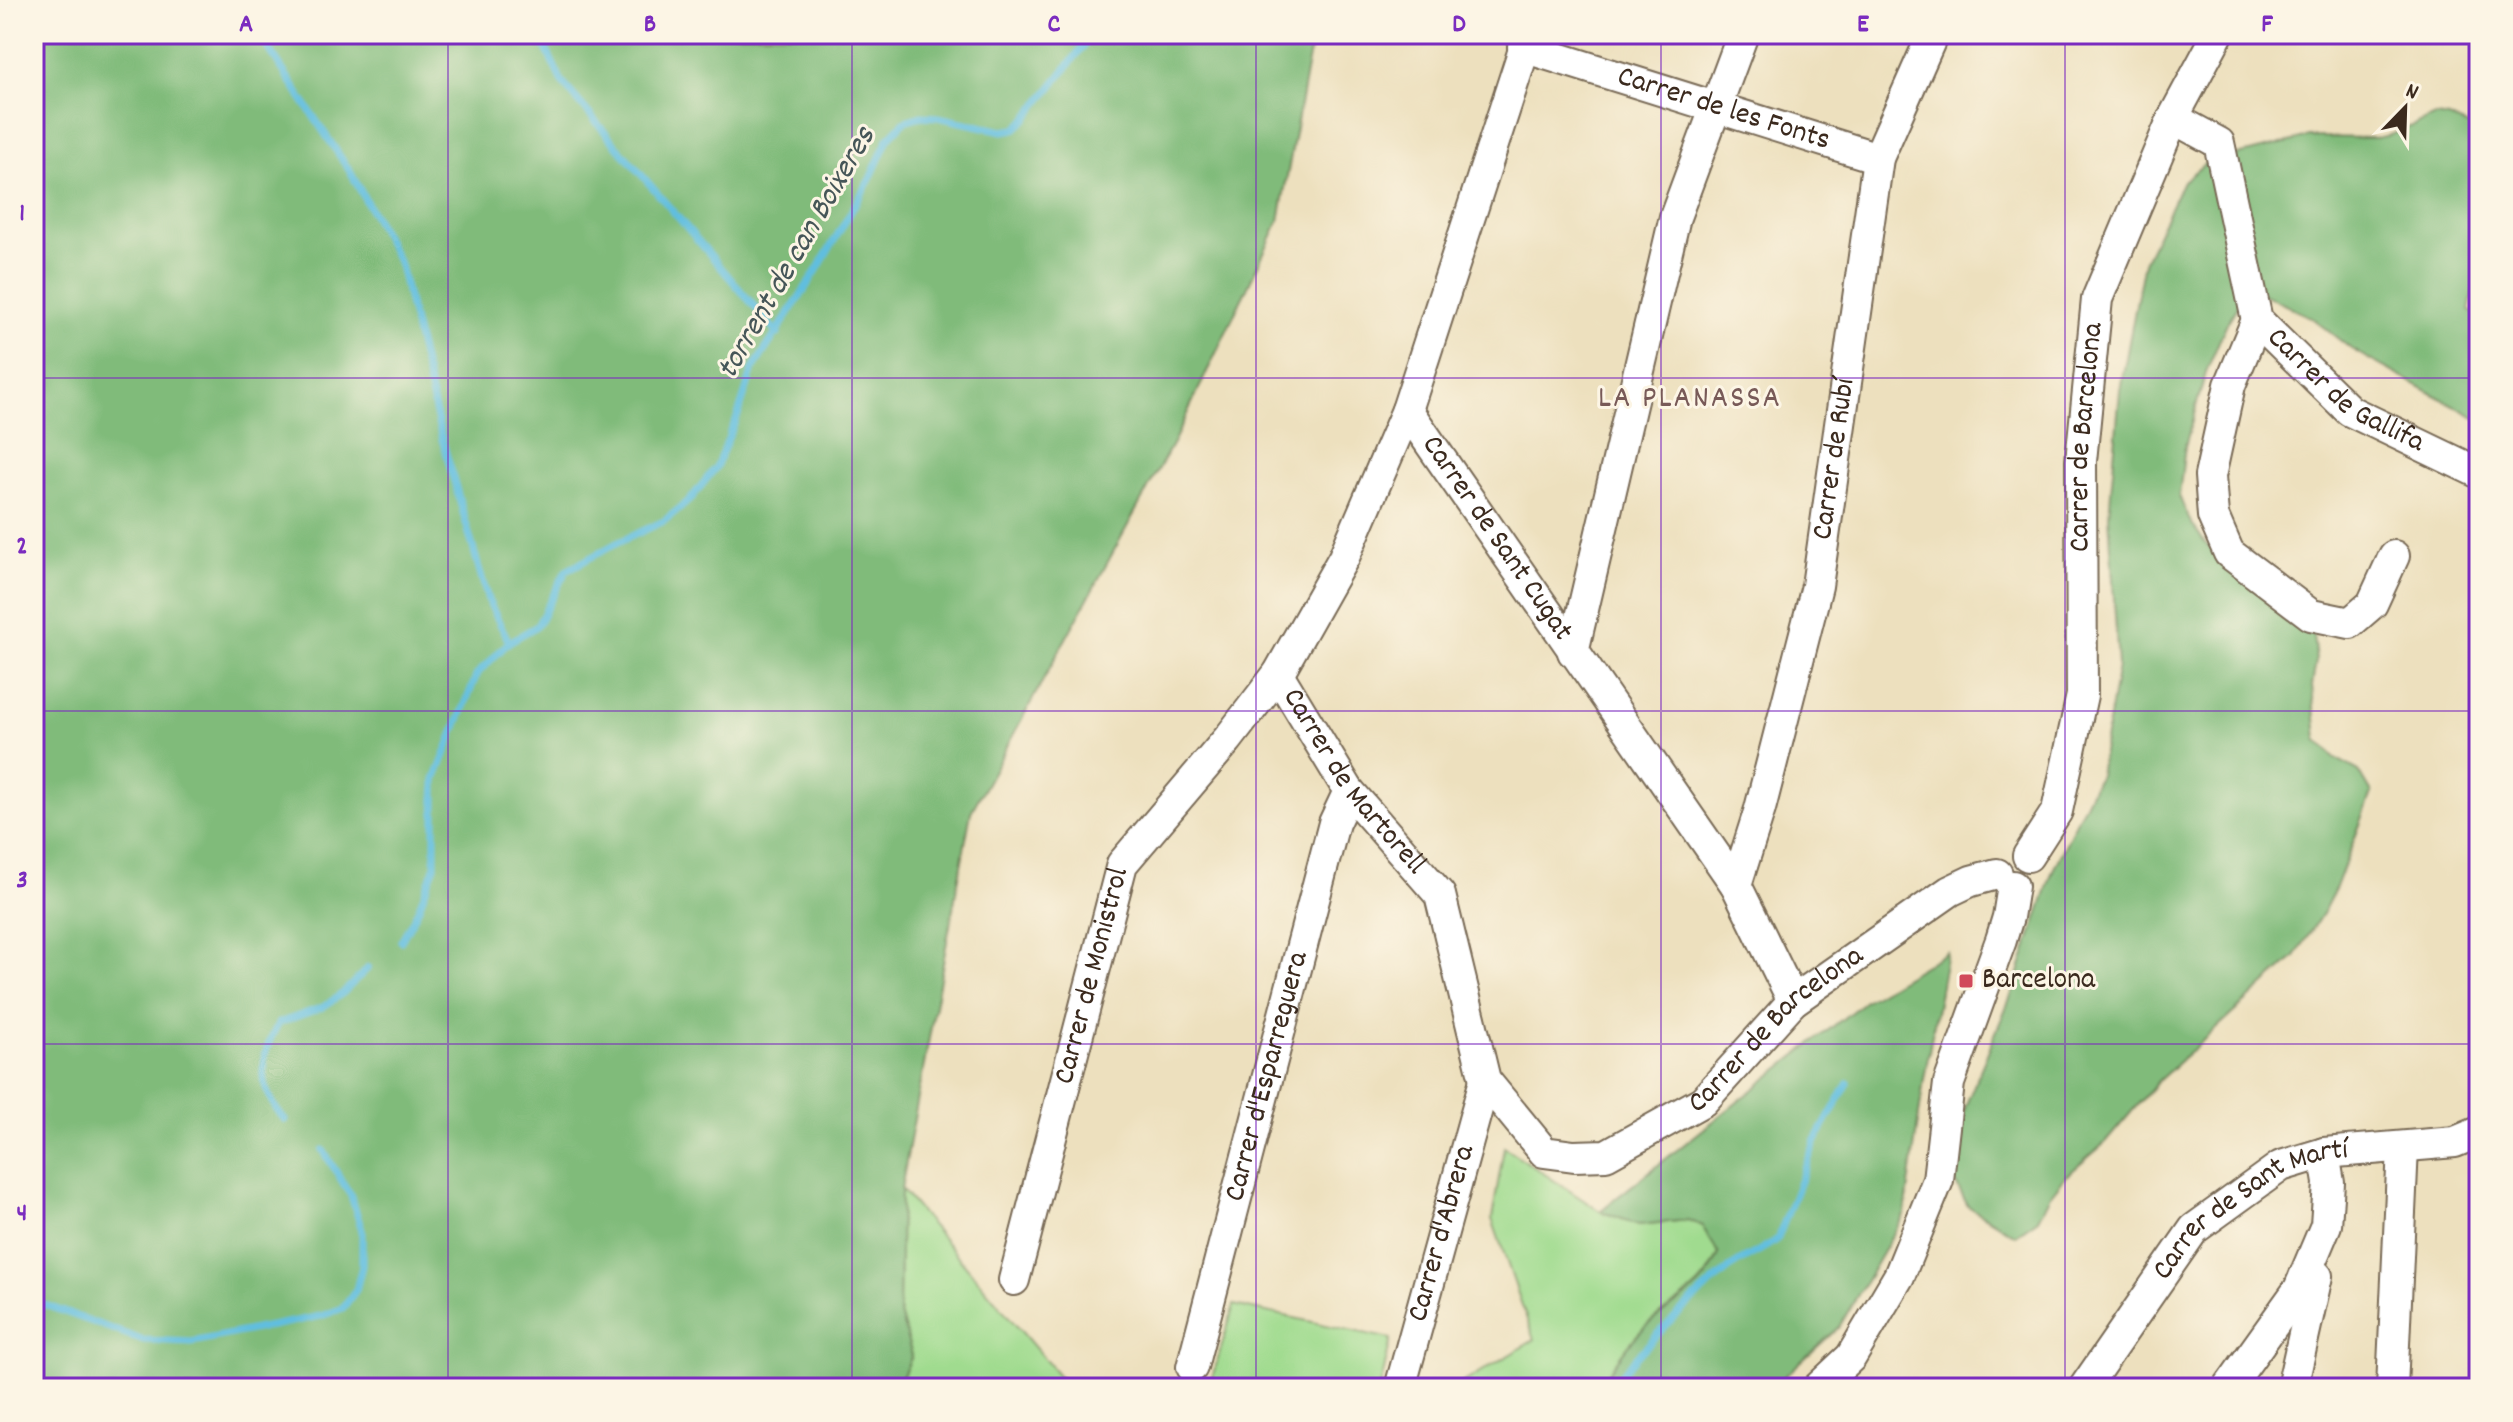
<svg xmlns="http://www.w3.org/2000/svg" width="2513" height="1422" font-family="Dekko,sans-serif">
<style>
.green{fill:#a0db8f;stroke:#6e8256;stroke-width:2}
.forest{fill:#80bb7a;stroke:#5e724c;stroke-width:2}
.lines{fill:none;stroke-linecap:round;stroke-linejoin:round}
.stream{stroke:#60bedf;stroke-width:7}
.minor-casing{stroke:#796a56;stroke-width:34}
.minor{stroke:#fff;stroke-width:30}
.grid{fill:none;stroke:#7b2cbf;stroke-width:2;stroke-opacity:0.55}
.poi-dot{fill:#d1495b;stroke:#fcf5e5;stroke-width:3}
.labels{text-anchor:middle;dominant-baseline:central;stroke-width:6;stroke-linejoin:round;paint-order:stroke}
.street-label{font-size:30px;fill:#3b2a1e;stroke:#fcf5e5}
.poi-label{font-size:30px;fill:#3b2a1e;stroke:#fcf5e5;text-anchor:start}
.water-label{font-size:32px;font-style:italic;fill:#465658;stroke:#fcf5e5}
.neighbourhood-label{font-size:32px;letter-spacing:2px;fill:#785a58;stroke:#fcf5e5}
.neatline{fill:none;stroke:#7b2cbf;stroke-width:3}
.grid-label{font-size:26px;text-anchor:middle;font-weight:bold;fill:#7b2cbf}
</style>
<rect width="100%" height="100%" fill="#fcf5e5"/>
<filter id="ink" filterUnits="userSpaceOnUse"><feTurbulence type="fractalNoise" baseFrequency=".0125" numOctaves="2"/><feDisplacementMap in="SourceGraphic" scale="16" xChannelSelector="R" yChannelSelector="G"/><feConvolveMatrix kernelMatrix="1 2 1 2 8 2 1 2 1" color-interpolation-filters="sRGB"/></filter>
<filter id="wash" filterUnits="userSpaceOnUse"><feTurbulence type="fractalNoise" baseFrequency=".006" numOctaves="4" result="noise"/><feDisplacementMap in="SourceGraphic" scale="32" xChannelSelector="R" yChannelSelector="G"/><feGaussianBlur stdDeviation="1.8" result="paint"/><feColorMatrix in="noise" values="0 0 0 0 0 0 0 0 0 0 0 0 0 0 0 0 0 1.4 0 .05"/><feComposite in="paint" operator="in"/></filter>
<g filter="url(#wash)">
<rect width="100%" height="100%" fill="#ede0be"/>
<g class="green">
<path d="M 1504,1147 L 1600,1211 L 1639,1225 L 1689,1220 L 1702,1226 L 1719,1253 C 1702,1294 1673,1300 1644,1328 C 1627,1345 1612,1367 1599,1388 L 1454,1388 L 1534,1340 L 1492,1219 Z"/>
<polygon points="901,1189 1069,1388 897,1388 912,1356 899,1310"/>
<polygon points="1234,1305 1391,1339 1380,1388 1209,1388"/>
</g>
<g class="forest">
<polygon points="34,34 1313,34 1279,221 1174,441 971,812 901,1189 899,1310 912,1356 897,1388 34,1388"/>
<polygon points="2436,116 2449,118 2479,130 2479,263 2469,311 2479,315 2479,419 2372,361 2351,349 2312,318 2265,295 2240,302 2226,325 2206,372 2185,446 2179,496 2190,521 2205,543 2313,635 2316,661 2312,686 2317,739 2335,758 2359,771 2372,793 2336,887 2323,912 2295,957 2157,1082 2105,1143 2065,1177 2049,1197 2038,1219 2015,1235 1968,1206 1955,1182 1960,1131 1965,1107 2013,991 2053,870 2099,775 2118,666 2109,515 2120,390 2144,262 2183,181 2206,163 2309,137 2376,138 2390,135"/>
<path d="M 1947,952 L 1924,1079 L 1905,1214 L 1839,1327 L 1772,1388 L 1599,1388 C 1612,1367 1627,1345 1644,1328 C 1673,1301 1703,1294 1719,1254 L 1702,1226 L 1689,1220 L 1639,1225 L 1600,1211 L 1865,1001 Z"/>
</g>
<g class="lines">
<g class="stream">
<polyline points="259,34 351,173 400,265 442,439 488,600 509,642"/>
<polyline points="539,34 562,82 778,334"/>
<polyline points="401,941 417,912 435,866 435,780 477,674 509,642 537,626 566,571 615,544 664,521 690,500 716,467 738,415 753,369 817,270 870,179 888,139 905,121 921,116 938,117 1003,131 1015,129 1026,119 1093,34"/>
<path d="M 285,1120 C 257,1088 257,1059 279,1023 L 323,1007 L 343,993 L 368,968"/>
<polyline points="34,1301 142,1340 192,1342 321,1316 343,1308 356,1290 362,1266 362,1230 351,1196 323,1150"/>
<path d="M 1609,1388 C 1648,1343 1683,1306 1730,1268 C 1745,1256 1763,1251 1778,1238 L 1816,1140 L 1848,1083"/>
</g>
</g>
</g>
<g filter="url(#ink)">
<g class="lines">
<defs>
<g id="minor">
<path id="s1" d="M 1529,34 L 1407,410 L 1736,885 L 1793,1001"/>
<path id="s2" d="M 1523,47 L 1878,158"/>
<path id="s3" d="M 2173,118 L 2219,143 L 2257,320 L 2350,411 L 2479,473"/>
<polyline points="2257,320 2230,385 2210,476 2213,516 2229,553 2311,615 2350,623 2372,604 2394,556"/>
<polyline points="1573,652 1675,217 1743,34"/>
<path id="s4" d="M 1278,674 L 1349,791 L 1440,895 L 1485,1080 L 1544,1152 L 1574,1156 L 1606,1155 L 1703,1101 L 1793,1001 L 1950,891 L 1971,881 L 1997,874"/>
<path id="s5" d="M 2028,856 L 2057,811 L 2082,695 L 2081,461 L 2097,299 L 2173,118 L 2218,34"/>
<path id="s6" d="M 1736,885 L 1760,809 L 1817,586 L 1878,158 L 1933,34"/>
<path id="s7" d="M 1014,1280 L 1122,864 L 1228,739 L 1278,674 L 1344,557 L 1407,410"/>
<path id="s8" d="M 1192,1367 L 1334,823 L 1349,791"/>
<path id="s9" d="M 1400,1388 L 1485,1080"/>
<polyline points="1818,1388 1851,1357 1899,1276 1938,1180 1949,1083 2001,940 2008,917 2013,886"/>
<path id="s10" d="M 2084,1388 L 2194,1229 L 2281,1166 L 2324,1153 L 2455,1142 L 2479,1132"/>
<polyline points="2228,1388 2299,1289 2326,1225 2329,1183 2324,1153"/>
<polyline points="2292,1388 2317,1276 2315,1274"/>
<polyline points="2392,1388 2403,1147"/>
</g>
</defs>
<use href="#minor" class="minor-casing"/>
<use href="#minor" class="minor"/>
</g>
</g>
<path class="grid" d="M 448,34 L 448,1388M 852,34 L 852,1388M 1256,34 L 1256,1388M 1661,34 L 1661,1388M 2065,34 L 2065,1388M 34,378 L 2479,378M 34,711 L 2479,711M 34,1044 L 2479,1044"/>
<rect class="poi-dot" x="1958" y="973" width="16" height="16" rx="4"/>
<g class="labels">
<g class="street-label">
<text stroke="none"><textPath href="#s2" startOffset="210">Carrer de les Fonts</textPath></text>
<text stroke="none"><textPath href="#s3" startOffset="348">Carrer de Gallifa</textPath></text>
<text stroke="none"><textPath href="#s5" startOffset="430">Carrer de Barcelona</textPath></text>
<text stroke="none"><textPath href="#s6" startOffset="438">Carrer de Rubí</textPath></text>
<text stroke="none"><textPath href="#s1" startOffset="552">Carrer de Sant Cugat</textPath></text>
<text stroke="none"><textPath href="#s4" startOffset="132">Carrer de Martorell</textPath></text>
<text stroke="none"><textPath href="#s7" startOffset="314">Carrer de Monistrol</textPath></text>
<text stroke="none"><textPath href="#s4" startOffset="834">Carrer de Barcelona</textPath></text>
<text stroke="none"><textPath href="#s8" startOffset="300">Carrer d'Esparreguera</textPath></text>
<text stroke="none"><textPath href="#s10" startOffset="252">Carrer de Sant Martí</textPath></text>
<text stroke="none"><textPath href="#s9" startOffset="160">Carrer d'Abrera</textPath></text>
</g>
<g class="poi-label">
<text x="1982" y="981">Barcelona</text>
</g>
<g class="water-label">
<text transform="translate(798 254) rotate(-60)">torrent de can Boixeres</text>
</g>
<g class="neighbourhood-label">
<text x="1690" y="400">LA PLANASSA</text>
</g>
</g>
<rect width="2513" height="1422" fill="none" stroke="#fcf5e5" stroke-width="88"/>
<g transform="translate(2405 108) rotate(23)" stroke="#fcf5e5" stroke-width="6" paint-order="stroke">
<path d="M0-6L14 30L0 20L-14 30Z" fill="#3b2a1e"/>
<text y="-12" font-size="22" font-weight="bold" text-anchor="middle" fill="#3b2a1e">N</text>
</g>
<rect x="44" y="44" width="2425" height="1334" class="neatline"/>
<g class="grid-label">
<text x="246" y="31">A</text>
<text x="650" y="31">B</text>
<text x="1054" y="31">C</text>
<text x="1459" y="31">D</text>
<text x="1863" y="31">E</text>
<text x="2267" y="31">F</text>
<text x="22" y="220">1</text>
<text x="22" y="553">2</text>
<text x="22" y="887">3</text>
<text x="22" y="1220">4</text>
</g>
</svg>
